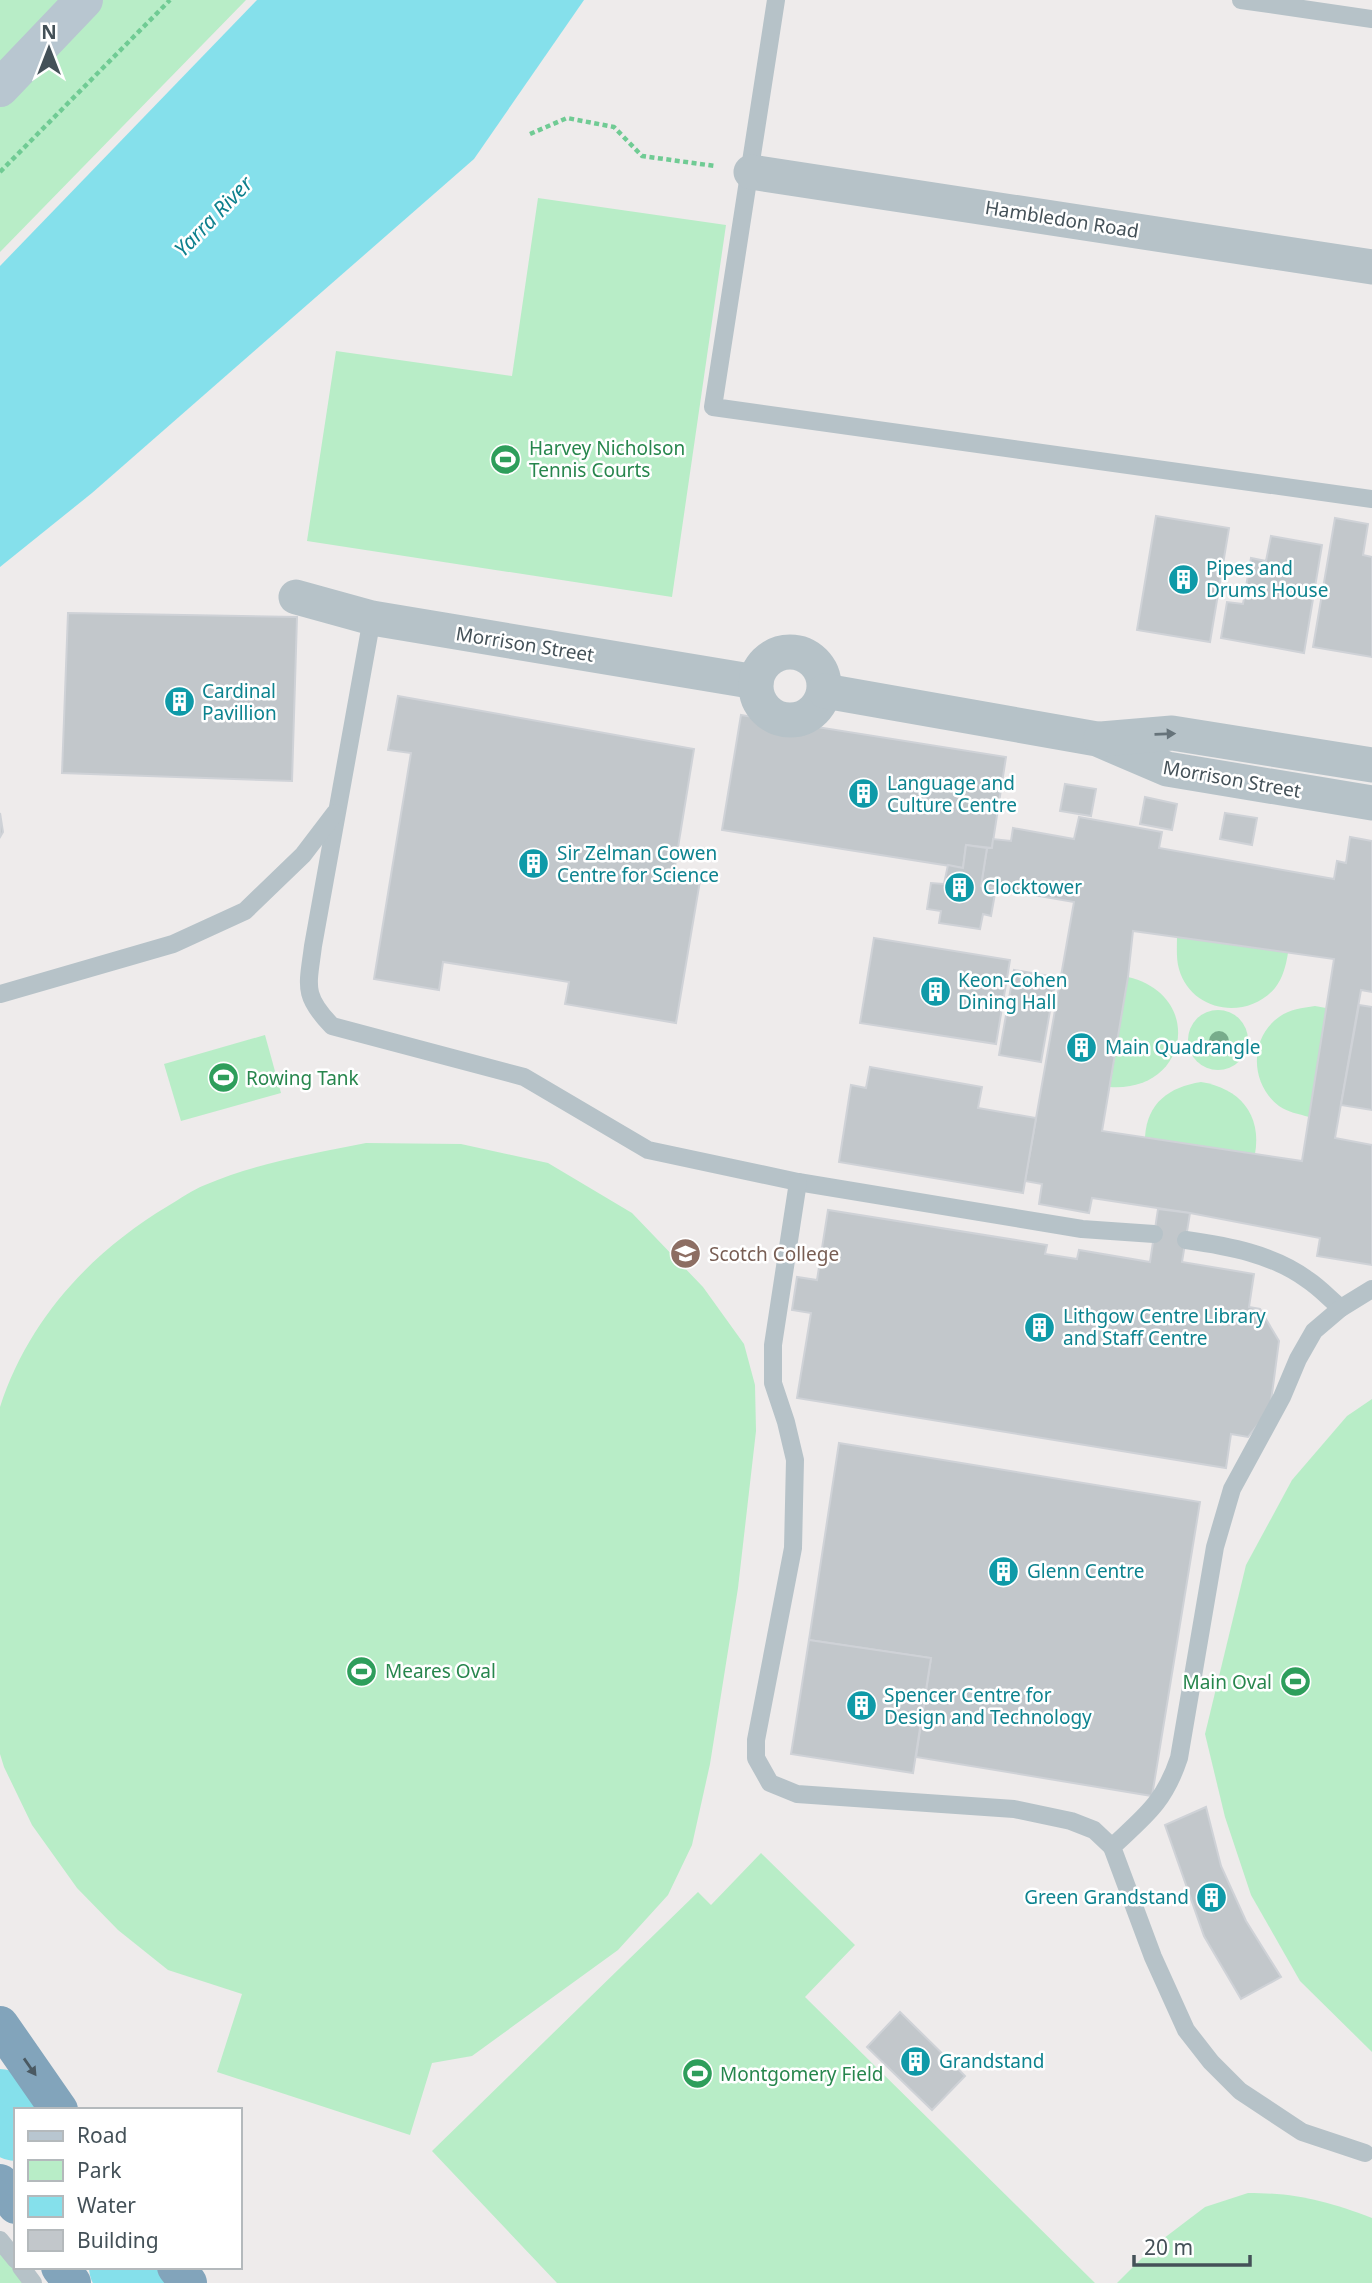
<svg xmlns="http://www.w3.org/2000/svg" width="1372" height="2283" font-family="'Noto Sans',sans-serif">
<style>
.green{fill:#b8edc7}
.water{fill:#85e0eb}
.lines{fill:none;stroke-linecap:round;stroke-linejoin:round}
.river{stroke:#85e0eb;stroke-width:70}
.building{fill:#c2c7cb;stroke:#cfd2d7;stroke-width:2;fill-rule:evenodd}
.path{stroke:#70cb94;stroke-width:4.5;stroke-dasharray:5 3.5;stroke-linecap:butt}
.lane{stroke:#b6c2c8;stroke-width:18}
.street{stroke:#b6c2c8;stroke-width:35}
.secondary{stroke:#b8c6d0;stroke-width:38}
.highway{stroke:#82a4bb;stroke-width:38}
.tree{fill:#77ac8b}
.oneway{fill:#66737a}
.oneway2{fill:#4a5962}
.labels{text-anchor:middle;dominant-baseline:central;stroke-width:5;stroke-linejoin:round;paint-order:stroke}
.street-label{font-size:19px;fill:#445158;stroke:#fff}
.leisure-label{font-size:19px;fill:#27864d;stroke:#fff;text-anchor:start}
.culture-label{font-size:19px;fill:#0d838f;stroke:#fff;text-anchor:start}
.education-label{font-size:19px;fill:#785e54;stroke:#fff;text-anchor:start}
.water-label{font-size:21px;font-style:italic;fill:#0d808d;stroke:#fff}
</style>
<rect width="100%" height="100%" fill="#eeebeb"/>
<g class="green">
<polygon points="0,0 246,0 0,252"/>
<polygon points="538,198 726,225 672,597 307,541 336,351 512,376"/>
<path d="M 1177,936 L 1288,953 C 1286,965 1283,978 1275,988 C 1247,1021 1191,1012 1179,969 C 1176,959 1177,947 1177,936 Z"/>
<path d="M 1128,977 C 1204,995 1190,1092 1110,1087 Z"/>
<path d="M 1315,1006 L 1326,1008 L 1309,1117 C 1299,1114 1287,1112 1279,1106 C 1250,1084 1249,1038 1279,1017 C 1290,1009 1302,1008 1315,1006 Z"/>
<circle cx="1218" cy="1040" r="30"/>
<polygon points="265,1035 281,1093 181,1121 164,1064"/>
<path d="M 1201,1082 C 1239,1088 1262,1114 1255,1154 L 1145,1137 C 1147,1103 1169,1087 1201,1082 Z"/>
<path d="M 366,1143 L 461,1144 L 548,1163 L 632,1213 L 703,1287 L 744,1344 L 755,1385 L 756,1431 L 738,1588 L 710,1764 L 692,1845 L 668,1895 L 618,1950 L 472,2056 L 432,2063 L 410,2135 L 217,2072 L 242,1994 L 168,1970 L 118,1930 L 77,1888 L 32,1825 L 4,1767 L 0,1754 L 0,1407 C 28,1320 91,1252 168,1206 C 180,1199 192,1190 205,1185 C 256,1163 312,1154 366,1143 Z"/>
<polygon points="1372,1399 1372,2052 1300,1981 1251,1895 1225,1817 1205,1734 1246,1565 1292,1480 1347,1416"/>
<polygon points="761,1853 855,1945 805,1997 1095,2283 557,2283 432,2151 698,1892 711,1905"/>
<path d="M 1248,2193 C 1297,2193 1326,2201 1372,2218 L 1372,2283 L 1117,2283 L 1155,2245 L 1205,2207 Z"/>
<polygon points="0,2249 26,2283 0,2283"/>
</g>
<polygon class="water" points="257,0 584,0 474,159 92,493 0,567 0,266"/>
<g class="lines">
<g class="river">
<polyline points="0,2104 16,2126"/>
<polyline points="124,2267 136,2283"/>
</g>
</g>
<g class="building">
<polygon points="1156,516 1229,528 1210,642 1137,630"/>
<polygon points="1335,518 1368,524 1363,555 1372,557 1372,657 1313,647"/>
<polygon points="1271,536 1322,545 1304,653 1221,638 1227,602 1243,604 1251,558 1266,561"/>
<polygon points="68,613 297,617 292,781 62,773"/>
<polygon points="398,696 694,749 674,872 701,875 676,1023 565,1004 569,982 443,962 439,990 374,979 411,753 388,750"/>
<polygon points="741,715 1006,757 992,848 966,845 963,868 722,830"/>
<polygon points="1065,784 1096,789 1091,816 1060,811"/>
<polygon points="1145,797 1177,804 1172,830 1140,824"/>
<polygon points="0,813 3,832 0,837"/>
<polygon points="1225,813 1257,818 1252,845 1220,839"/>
<path d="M 1079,817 L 1162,832 L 1159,848 L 1334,879 L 1337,861 L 1346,863 L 1350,837 L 1372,841 L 1372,992 L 1361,990 L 1335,1138 L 1372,1145 L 1372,1265 L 1317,1256 L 1320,1238 L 1190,1213 L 1092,1198 L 1089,1213 L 1039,1204 L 1042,1184 L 1025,1181 L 1074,902 L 981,886 L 987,848 L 992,848 L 993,839 L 1011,841 L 1013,828 L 1074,839 ZM 1133,931 L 1334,959 L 1302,1161 L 1102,1131 L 1128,977 Z"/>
<polygon points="966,845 987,848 981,886 996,888 991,916 983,914 980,929 939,923 941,911 927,909 931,883 944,884 948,865 963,868"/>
<polygon points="874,938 1010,960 996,1044 860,1023"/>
<polygon points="1014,970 1056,977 1041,1062 999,1055"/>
<polygon points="1359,1005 1372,1007 1372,1110 1341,1105"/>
<polygon points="870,1067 982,1087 978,1108 1036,1118 1023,1193 839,1162 851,1085 866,1088"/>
<polygon points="1158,1209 1190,1213 1182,1262 1254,1274 1249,1307 1260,1309 1279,1341 1270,1409 1248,1437 1231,1434 1226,1468 797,1398 811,1313 792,1310 797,1277 817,1280 828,1210 1047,1245 1045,1254 1077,1259 1079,1250 1150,1262"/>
<polygon points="839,1443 1200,1502 1152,1796 916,1757 931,1658 809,1640"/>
<polygon points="809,1640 931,1658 913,1773 791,1754"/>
<polygon points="1206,1807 1221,1866 1246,1921 1281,1977 1241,1999 1204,1936 1165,1825"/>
<polygon points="900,2012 965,2076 932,2110 867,2047"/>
</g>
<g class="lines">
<g class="path">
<polyline points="530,134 567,118 614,127 642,156 715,166"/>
<polyline points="0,172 170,0"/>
</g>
<g class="lane">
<polyline points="776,0 713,407 1372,499"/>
<polyline points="1241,0 1372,19"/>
<path d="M 372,618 L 313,946 C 308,986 302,995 332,1026 L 524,1077 L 648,1150 L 798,1182 L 1082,1229 L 1154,1234"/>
<polyline points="0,994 173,944 245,911 303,855 335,813"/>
<polyline points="798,1182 773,1345 773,1383 786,1422 795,1460 793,1548 756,1740 756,1758 770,1783 797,1794 1014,1809 1071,1821 1094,1830 1112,1847"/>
<path d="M 1186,1240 C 1228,1246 1273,1254 1308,1280 C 1320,1288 1330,1299 1341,1308"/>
<path d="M 1365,2153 L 1302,2132 L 1240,2091 L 1211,2062 L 1186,2030 L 1153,1957 L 1112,1847 C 1145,1816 1164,1803 1179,1758 L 1215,1547 L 1232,1489 L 1282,1397 L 1298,1359 L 1314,1331 L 1341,1308 L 1372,1289"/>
<polyline points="0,2240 16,2260"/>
<polyline points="21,2267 33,2283"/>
</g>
<g class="street">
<polyline points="751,172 1372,267"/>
<polyline points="296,597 372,618 756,682"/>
<circle cx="790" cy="686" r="34"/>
<polyline points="825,691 1097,739 1167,769 1372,803"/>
<polyline points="1101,739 1172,733 1372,765"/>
</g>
<polyline class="secondary" points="0,88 84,0"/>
<g class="highway">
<polyline points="0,2025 59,2110"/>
<polyline points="0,2183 16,2205"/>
<polyline points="60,2267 72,2283"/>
<polyline points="176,2267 188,2283"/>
</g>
</g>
<circle class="tree" cx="1219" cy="1041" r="10"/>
<defs><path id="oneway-solid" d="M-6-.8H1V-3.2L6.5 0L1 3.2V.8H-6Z" transform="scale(1.75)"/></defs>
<use class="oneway" href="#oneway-solid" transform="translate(1165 734) rotate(-2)"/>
<use class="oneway2" href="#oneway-solid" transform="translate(30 2067) rotate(55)"/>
<defs>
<symbol id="stadium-disc" viewBox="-11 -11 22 22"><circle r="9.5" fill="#2e9e5b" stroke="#fff"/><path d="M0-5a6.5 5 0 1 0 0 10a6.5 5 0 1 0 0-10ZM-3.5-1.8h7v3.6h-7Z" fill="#fff"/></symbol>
<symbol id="building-disc" viewBox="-11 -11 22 22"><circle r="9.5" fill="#0f9aa8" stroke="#fff"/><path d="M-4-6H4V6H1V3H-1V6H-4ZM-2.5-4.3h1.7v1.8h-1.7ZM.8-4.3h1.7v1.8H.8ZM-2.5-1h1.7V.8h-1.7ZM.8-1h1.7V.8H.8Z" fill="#fff"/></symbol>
<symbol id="school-disc" viewBox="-11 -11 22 22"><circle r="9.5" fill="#8d6e63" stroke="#fff"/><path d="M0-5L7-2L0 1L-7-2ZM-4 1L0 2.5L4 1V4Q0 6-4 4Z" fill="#fff"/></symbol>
</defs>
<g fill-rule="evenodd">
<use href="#stadium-disc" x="488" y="442" width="35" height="35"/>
<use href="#building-disc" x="1166" y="562" width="35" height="35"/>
<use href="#building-disc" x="162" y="684" width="35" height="35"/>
<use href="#building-disc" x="846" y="776" width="35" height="35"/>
<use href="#building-disc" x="516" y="846" width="35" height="35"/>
<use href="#building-disc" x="942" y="870" width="35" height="35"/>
<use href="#building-disc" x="918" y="974" width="35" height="35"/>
<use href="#building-disc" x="1064" y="1030" width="35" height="35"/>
<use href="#stadium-disc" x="206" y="1060" width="35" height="35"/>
<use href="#school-disc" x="668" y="1236" width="35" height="35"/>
<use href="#building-disc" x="1022" y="1310" width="35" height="35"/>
<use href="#building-disc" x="986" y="1554" width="35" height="35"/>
<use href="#stadium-disc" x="344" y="1654" width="35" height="35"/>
<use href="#stadium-disc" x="1278" y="1664" width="35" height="35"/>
<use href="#building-disc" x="844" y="1688" width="35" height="35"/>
<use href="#building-disc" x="1194" y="1880" width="35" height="35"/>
<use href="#building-disc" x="898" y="2044" width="35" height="35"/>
<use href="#stadium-disc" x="680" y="2056" width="35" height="35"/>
</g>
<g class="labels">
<g class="street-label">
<text transform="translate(1062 219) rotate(9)">Hambledon Road</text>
<text transform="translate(525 644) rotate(9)">Morrison Street</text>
<text transform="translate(1232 779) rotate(10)">Morrison Street</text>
</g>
<g class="leisure-label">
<text x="529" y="448">Harvey Nicholson<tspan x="529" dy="22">Tennis Courts</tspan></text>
<text x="246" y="1078">Rowing Tank</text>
<text x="385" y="1671">Meares Oval</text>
<text x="1272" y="1682" text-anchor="end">Main Oval</text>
<text x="720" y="2074">Montgomery Field</text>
</g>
<g class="culture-label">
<text x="1206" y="568">Pipes and<tspan x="1206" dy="22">Drums House</tspan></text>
<text x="202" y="691">Cardinal<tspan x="202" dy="22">Pavillion</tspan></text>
<text x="887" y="783">Language and<tspan x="887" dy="22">Culture Centre</tspan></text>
<text x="557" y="853">Sir Zelman Cowen<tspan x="557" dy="22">Centre for Science</tspan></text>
<text x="983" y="887">Clocktower</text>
<text x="958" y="980">Keon-Cohen<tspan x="958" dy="22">Dining Hall</tspan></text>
<text x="1105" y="1047">Main Quadrangle</text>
<text x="1063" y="1316">Lithgow Centre Library<tspan x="1063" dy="22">and Staff Centre</tspan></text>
<text x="1027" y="1571">Glenn Centre</text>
<text x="884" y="1695">Spencer Centre for<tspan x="884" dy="22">Design and Technology</tspan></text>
<text x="1189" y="1897" text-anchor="end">Green Grandstand</text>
<text x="939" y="2061">Grandstand</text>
</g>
<g class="education-label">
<text x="709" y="1254">Scotch College</text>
</g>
<g class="water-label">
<text transform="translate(213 216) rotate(-46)">Yarra River</text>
</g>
</g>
<rect x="14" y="2108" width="228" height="161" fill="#ffffff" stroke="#b4b9bc" stroke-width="2"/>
<rect x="28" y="2131" width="35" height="10" fill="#b8c6d0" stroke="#b4b9bc" stroke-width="2"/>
<text x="77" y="2143" font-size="21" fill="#445158">Road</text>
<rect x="28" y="2160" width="35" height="21" fill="#b8edc7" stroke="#b4b9bc" stroke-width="2"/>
<text x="77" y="2178" font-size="21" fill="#445158">Park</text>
<rect x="28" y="2196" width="35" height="21" fill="#85e0eb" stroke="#b4b9bc" stroke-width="2"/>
<text x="77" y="2213" font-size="21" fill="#445158">Water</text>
<rect x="28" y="2230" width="35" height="21" fill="#c2c7cb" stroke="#b4b9bc" stroke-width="2"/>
<text x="77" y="2248" font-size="21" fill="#445158">Building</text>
<g transform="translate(49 49)" stroke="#ffffff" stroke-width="5" paint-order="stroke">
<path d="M0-5L12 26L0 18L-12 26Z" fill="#445158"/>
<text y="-10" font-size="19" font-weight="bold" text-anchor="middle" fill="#445158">N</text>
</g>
<path d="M1134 2255v10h116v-10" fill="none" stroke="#445158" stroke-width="3.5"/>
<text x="1144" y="2255" font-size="21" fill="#445158" stroke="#ffffff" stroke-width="5" paint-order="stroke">20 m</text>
</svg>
